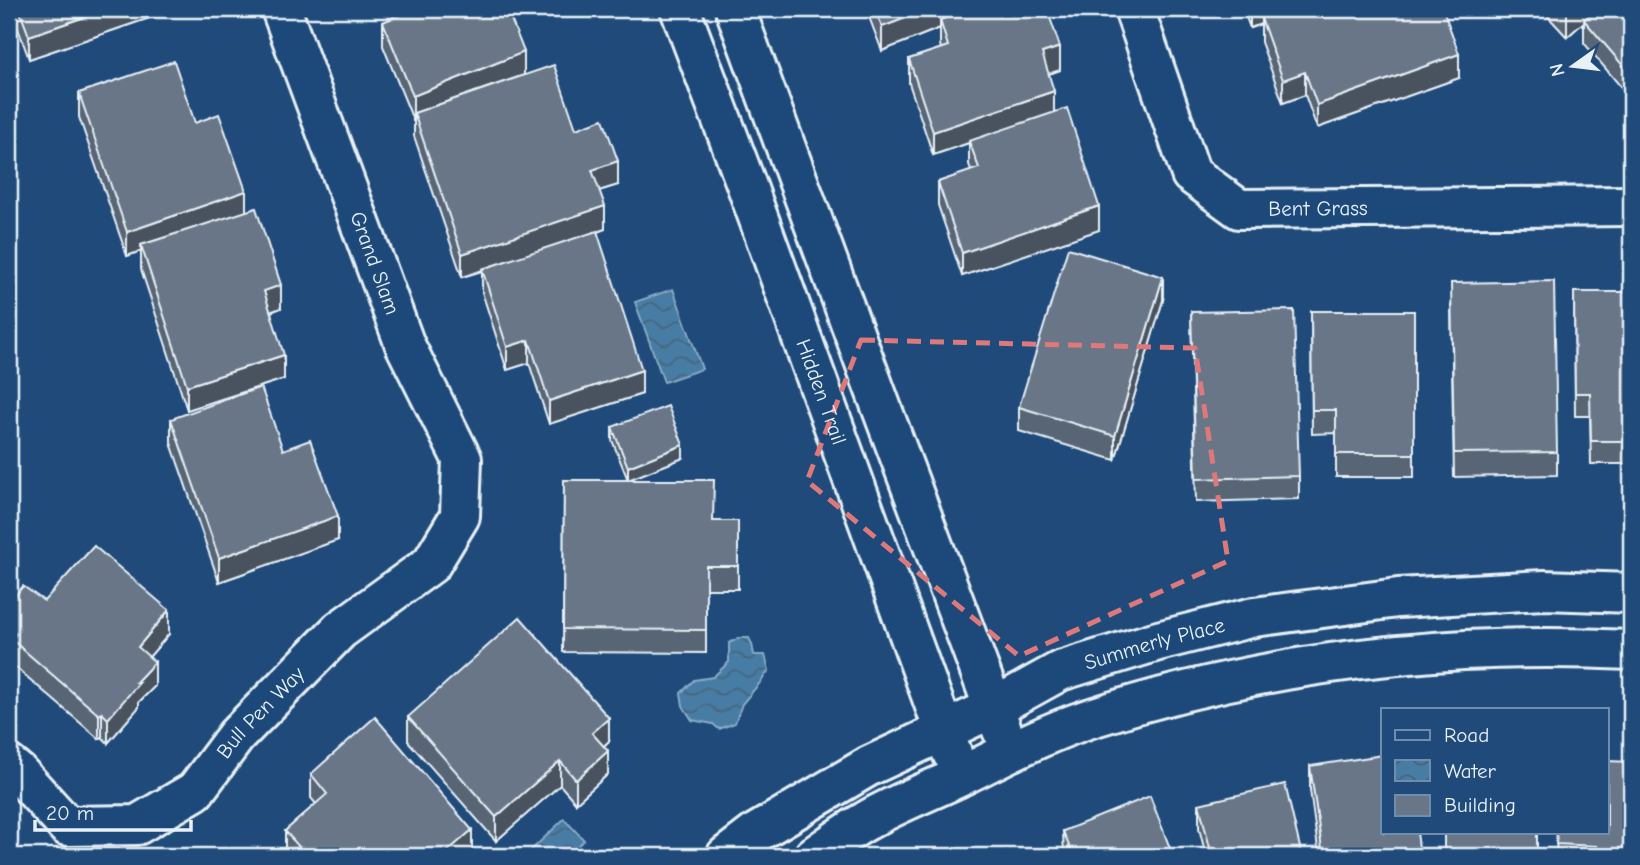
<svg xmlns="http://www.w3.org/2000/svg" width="1640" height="865" font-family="'Comic Neue',sans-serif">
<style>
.water{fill:url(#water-waves);stroke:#87abc6;stroke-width:2}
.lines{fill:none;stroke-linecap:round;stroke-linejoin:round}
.minor-casing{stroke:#e8f1f8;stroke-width:44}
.tertiary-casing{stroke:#e8f1f8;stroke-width:44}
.minor{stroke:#1f4a7a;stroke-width:38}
.tertiary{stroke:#1f4a7a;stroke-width:38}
.wall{fill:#596574;stroke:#e8f1f8;stroke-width:2}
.shaded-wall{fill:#49535e;stroke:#e8f1f8;stroke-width:2}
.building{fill:#687687;stroke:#e8f1f8;stroke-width:2}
.marked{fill:none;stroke:#dd787b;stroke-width:5;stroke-dasharray:14 9;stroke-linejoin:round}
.labels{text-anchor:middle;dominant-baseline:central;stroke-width:5;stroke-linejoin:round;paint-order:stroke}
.street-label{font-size:21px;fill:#e8f1f8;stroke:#1f4a7a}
</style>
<defs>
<pattern id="water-waves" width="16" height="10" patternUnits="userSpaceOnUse" patternTransform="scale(1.75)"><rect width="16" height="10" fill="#477ca4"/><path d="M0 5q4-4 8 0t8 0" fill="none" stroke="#47657c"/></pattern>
</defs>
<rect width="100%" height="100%" fill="#1f4a7a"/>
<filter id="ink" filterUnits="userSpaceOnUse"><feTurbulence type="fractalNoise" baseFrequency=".0143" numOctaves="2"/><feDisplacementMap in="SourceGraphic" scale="14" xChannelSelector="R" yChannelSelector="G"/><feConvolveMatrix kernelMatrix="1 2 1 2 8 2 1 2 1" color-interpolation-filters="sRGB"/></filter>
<g filter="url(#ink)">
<g class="water">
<polygon points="673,289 702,369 664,382 635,302"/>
<polygon points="740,638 749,638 752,644 754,655 765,655 769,670 759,684 742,704 735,723 719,729 713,724 692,720 683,706 681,693 694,680 713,677 729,662 729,643"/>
<polygon points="564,819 584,840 568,856 525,856"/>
</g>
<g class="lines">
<defs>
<g id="minor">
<path id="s1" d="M 1134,9 L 1191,174 L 1239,209 L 1631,206"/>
<path id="s2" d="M 9,765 L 19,773 L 67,826 L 137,825 L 195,791 L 236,736 L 340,630 L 431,564 L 460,516 L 462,459 L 405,345 L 281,9"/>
</g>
<g id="tertiary">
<path id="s3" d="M 680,9 L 745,181 L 952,753"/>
<polyline points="735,9 882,409 1002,730"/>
<path id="s4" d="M 726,856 L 756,833 L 869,766 L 993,708 L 1060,671 L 1158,641 L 1254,617 L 1398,598 L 1544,590 L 1631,593"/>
<path d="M 814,856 C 831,844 848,831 866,821 C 895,804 927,792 957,778 C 1000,757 1043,734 1088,719 C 1263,662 1448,641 1631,650"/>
</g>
</defs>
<use href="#minor" class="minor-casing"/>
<use href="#tertiary" class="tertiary-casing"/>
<use href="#minor" class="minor"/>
<use href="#tertiary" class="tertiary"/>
</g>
<g class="wall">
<polygon points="11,9 167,9 167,12 29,59"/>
<polygon points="390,9 507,9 524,75 576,129 618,185 599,191 605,229 597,232 642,394 549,424 529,363 507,370 482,292 482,271 462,277 414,136 414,119 413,120 383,46 383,22 394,18"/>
<polygon points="866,9 1047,9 1060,70 1049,74 1054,112 1099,230 962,276 938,205 938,182 971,171 969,164 969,143 933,155 909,83 909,59 941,49 940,44 940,28 882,51"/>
<polygon points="1243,9 1365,9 1366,11 1459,78 1317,128 1305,95 1283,103 1261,42 1261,24 1250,28"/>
<polygon points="1541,9 1631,9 1631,99 1584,43 1584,22 1567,37"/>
<polygon points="79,93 195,123 246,211 281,308 271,312 284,379 187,410 141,269 141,251 127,256 79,117"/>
<polygon points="1574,292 1631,292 1631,464 1591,464 1590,416 1575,416"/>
<polygon points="1163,300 1115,460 1019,431 1019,407"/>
<polygon points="1451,307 1557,452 1557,475 1454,477"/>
<polygon points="1311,311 1414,311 1414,477 1336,477 1336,433 1312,434"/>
<polygon points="1191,312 1299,476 1299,499 1196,502"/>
<polygon points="171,419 283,450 338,540 219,582 171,443"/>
<polygon points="612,427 683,458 628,480 612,440"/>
<polygon points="564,480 714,521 738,521 738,589 706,589 706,653 563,652"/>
<polygon points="44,601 169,634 149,657 155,686 139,702 139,707 108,743 102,737 99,739 12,664 12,654 9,651 9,603"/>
<polygon points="408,717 609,741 604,746 608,774 576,803 560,785 496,841 408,741"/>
<polygon points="1310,766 1420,856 1319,856 1310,790"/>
<polygon points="311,774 472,853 469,856 286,856 285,854 285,831 316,804 311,798"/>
<polygon points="1199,804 1302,856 1206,856 1199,828"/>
<polygon points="1063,831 1173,856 1064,856"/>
<polygon points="1557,832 1631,856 1556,856"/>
</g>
<g class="shaded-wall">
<polygon points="108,9 167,9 167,12 29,59 29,36"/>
<polygon points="929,9 988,9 940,20 940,28 882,51 882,27"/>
<polygon points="1250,9 1302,9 1261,18 1261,24 1250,28"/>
<polygon points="1572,9 1598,9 1584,20 1584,22 1567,37 1567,13"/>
<polygon points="1060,47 1060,70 1042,76 1042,53"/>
<polygon points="524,52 524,75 414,113 414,119 413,120 413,96"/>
<polygon points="1459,54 1459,78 1317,128 1317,105"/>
<polygon points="1305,72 1305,95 1283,103 1283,80"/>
<polygon points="1054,91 1054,114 933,155 933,132"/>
<polygon points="618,161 618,185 592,193 592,170"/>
<polygon points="246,191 246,214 141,245 141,251 127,256 127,232"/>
<polygon points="605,206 605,229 462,277 462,254"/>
<polygon points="1099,206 1099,230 962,276 962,253"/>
<polygon points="1163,277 1163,300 1115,460 1115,436"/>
<polygon points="281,285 281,308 264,314 264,291"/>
<polygon points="529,340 529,363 507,370 507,347"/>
<polygon points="284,355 284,379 187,410 187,386"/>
<polygon points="642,370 642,394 549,424 549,401"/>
<polygon points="683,445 683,458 628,480 628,467"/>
<polygon points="338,516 338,540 219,582 219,558"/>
<polygon points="169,610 169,634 138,670 138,647"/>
<polygon points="155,662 155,686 139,702 139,707 108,743 108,719 136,682"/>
<polygon points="102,713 102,737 99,739 99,715"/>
<polygon points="609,718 609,741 592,757 592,733"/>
<polygon points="608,751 608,774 576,803 576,780"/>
<polygon points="560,761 560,785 496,841 496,817"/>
<polygon points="472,830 472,853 469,856 442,856"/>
</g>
<g class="building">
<polygon points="19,9 108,9 29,36"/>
<polygon points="400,9 507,9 524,52 413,96 383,22 402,14"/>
<polygon points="875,9 929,9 882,27"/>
<polygon points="973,9 1047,9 1060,47 1042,53 1054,91 933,132 909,59 948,46 940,20"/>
<polygon points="1287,9 1365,9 1366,11 1373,9 1443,9 1459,54 1317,105 1305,72 1283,80 1261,18"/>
<polygon points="1563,9 1572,9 1567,13"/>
<polygon points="1596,9 1631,9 1631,75 1584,20"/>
<polygon points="174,61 195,123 219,114 246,191 127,232 79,93"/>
<polygon points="554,65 576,129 603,119 618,161 592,170 605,206 462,254 414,113"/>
<polygon points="1067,108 1099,206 962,253 938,182 979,168 969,141"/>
<polygon points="256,208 281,285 264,291 284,355 187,386 141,245"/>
<polygon points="597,231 642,370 549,401 529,340 507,347 482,269"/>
<polygon points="1068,248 1163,277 1115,436 1019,407"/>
<polygon points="1554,281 1557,452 1454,453 1451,283"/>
<polygon points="1574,292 1631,292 1631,441 1591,441 1590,393 1575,393"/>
<polygon points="1294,310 1299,476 1196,479 1191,312"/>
<polygon points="1311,311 1414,311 1414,454 1336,454 1336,410 1312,410"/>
<polygon points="261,387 283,450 310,440 338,516 219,558 171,419"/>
<polygon points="668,406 683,445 628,467 612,427"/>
<polygon points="564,480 714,480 713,521 738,521 738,566 706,566 706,630 563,629"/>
<polygon points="94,546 169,610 138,647 155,662 136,682 139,683 108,719 102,713 99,715 12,640 16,634 9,628 9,603 23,586 44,601"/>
<polygon points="520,617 609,718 592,733 608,751 576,780 560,761 496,817 408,717"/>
<polygon points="375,717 472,830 442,856 307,856 285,831 327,794 311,774"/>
<polygon points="1383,755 1383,832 1417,832 1420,856 1323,856 1310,766"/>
<polygon points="1607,761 1631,762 1631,856 1596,856 1597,846 1556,844 1557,832 1607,832"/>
<polygon points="1285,784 1302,856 1212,856 1199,804"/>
<polygon points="1150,796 1173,856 1073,856 1063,831"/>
<rect x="1444" y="832" width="93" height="24"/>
<polygon points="1037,851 1039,856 1027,856"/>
</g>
</g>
<path class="marked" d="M 861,340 L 1195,348 L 1228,561 L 1019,656 L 807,481 Z"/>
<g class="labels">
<g class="street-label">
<text stroke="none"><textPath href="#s1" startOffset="313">Bent Grass</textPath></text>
<text transform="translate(375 263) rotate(70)">Grand Slam</text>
<text stroke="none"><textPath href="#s3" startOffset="408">Hidden Trail</textPath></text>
<text stroke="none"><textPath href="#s4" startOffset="481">Summerly Place</textPath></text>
<text stroke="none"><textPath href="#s2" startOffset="324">Bull Pen Way</textPath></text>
</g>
</g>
<rect width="1640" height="865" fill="none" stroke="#1f4a7a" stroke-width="35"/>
<rect x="18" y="18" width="1605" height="830" fill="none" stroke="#e8f1f8" stroke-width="2.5" filter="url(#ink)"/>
<rect x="1381" y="708" width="228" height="126" fill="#1f4a7a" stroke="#6f8dac" stroke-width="2"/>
<rect x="1395" y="730" width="35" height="10" fill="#1f4a7a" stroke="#6f8dac" stroke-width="2"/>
<text x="1444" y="742" font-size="21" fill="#e8f1f8">Road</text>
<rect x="1395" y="760" width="35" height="21" fill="url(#water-waves)" stroke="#6f8dac" stroke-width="2"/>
<text x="1444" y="778" font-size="21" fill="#e8f1f8">Water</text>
<rect x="1395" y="795" width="35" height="21" fill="#687687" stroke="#6f8dac" stroke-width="2"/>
<text x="1444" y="812" font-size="21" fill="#e8f1f8">Building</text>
<g transform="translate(1573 66) rotate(256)" stroke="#1f4a7a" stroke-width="5" paint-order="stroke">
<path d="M0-5L12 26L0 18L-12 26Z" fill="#e8f1f8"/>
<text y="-10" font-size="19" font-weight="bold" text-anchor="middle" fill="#e8f1f8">N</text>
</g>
<path d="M35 820v10h156v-10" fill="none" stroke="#e8f1f8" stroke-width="3.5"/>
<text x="46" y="820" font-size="21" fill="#e8f1f8" stroke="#1f4a7a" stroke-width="5" paint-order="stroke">20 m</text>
</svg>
